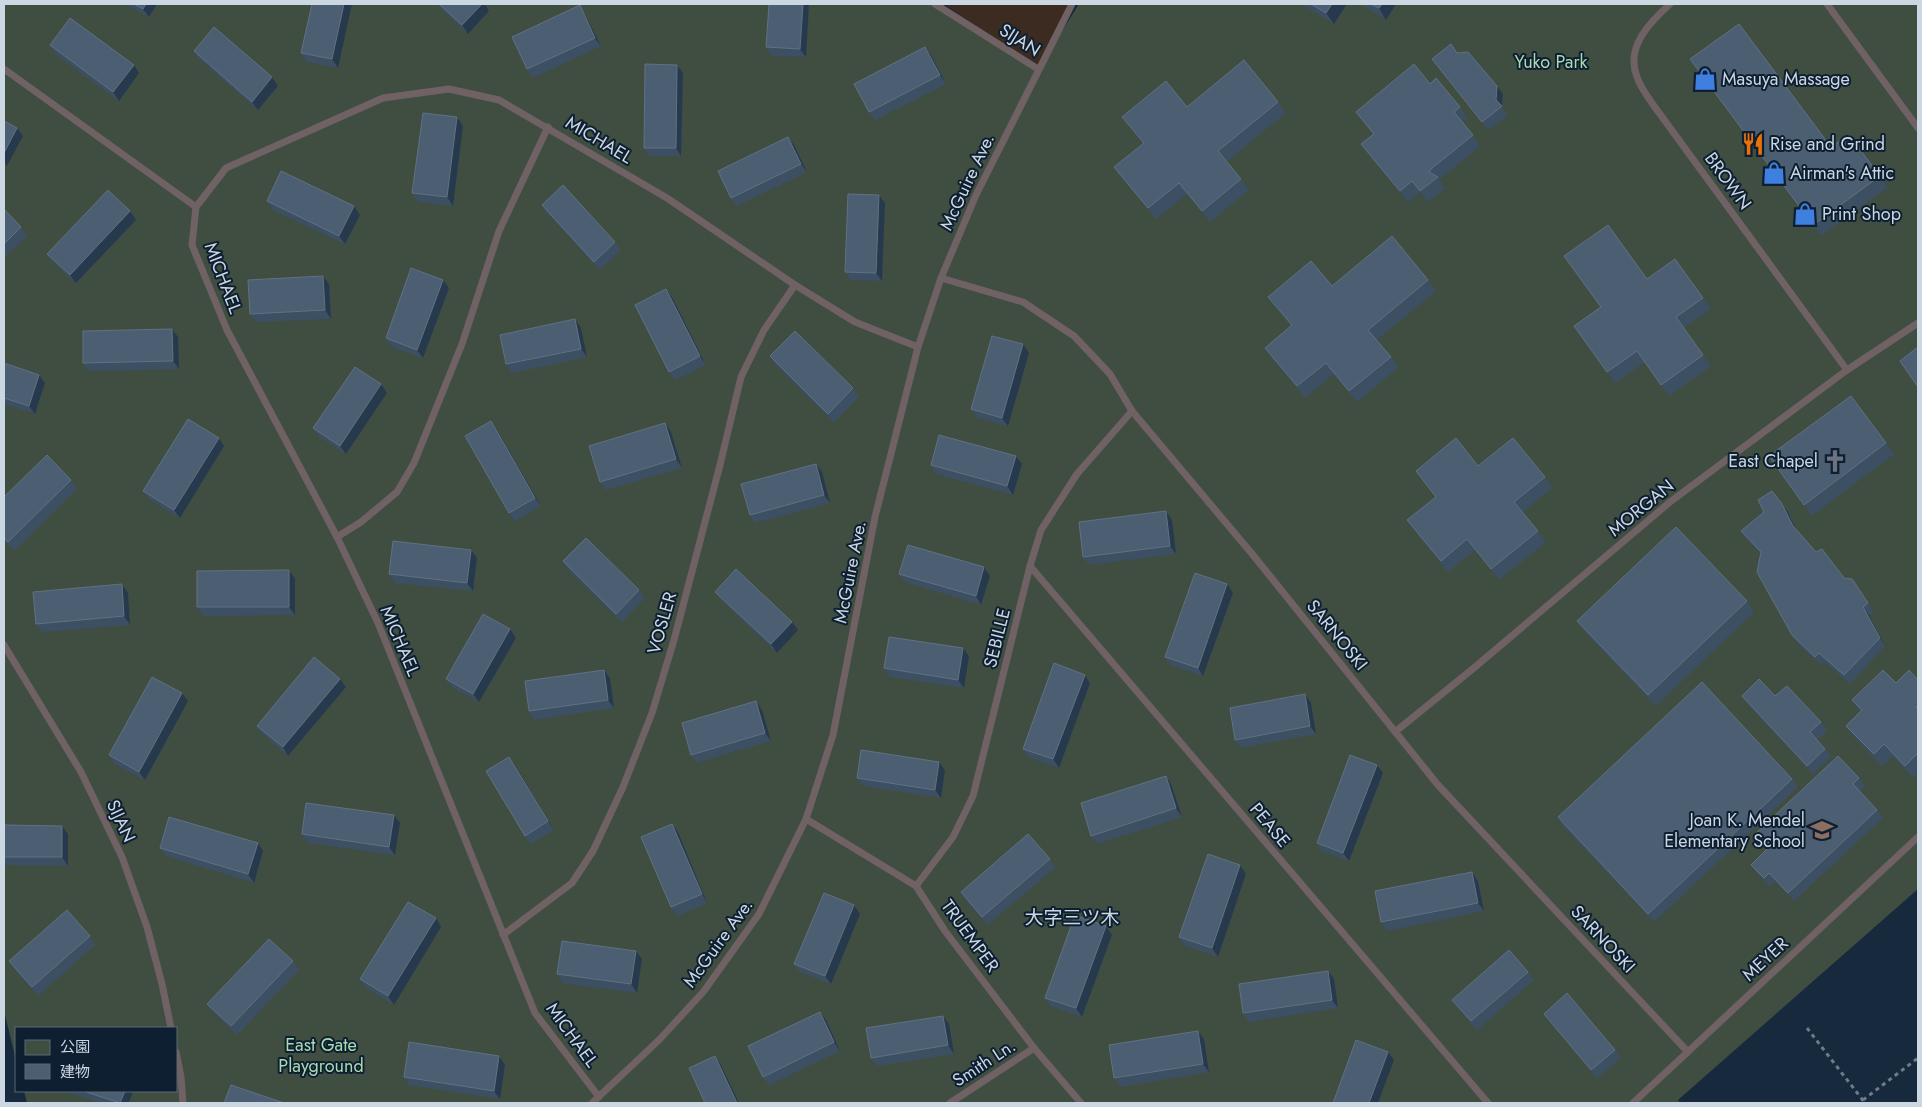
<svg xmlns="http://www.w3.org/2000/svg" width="1922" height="1107" font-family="Jost,'Noto Sans JP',sans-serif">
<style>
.medical{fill:#3b2b20}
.green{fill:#404e41}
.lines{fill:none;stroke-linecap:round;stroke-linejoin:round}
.path{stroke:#6d7c8c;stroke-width:3;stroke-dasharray:4 4;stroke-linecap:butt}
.service{stroke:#706165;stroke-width:7}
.wall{fill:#3d4f63}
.shaded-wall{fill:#273a4d}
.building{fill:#4c5e71;stroke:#607183}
.labels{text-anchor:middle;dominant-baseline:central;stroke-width:4;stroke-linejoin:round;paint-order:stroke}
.street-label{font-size:18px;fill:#ccd7e4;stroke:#0d1f31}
.park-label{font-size:18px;fill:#acdab0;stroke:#0d1f31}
.poi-label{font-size:18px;fill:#ccd7e4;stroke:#0d1f31;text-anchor:start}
.neighbourhood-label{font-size:19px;fill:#ccd7e4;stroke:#0d1f31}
</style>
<rect width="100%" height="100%" fill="#17293c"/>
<polygon class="medical" points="944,4 1072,4 1038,69"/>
<polygon class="green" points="4,4 939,4 1038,69 1079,4 1918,4 1918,889 1678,1100 1680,1103 27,1103 24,1091 176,1091 176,1028 16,1028 16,1060 4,1011"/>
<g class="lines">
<g class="path">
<polyline points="1807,1028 1865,1103"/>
<polyline points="1863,1100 1918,1058"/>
</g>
<g class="service">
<polyline points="935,4 1038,69"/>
<path d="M 1670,4 C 1650,22 1625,47 1637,77 C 1641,89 1650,100 1657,110 L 1847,370"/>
<polyline points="1827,4 1918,128"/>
<polyline points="4,69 196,207"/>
<polyline points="941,278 1023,302 1074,336 1110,374 1132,411 1253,555 1438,785 1688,1052"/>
<polyline points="337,537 361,522 397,492 414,463 462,344 499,231 548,127"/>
<polyline points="1030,566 1488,1103"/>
<polyline points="4,645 81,772 122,857 147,927 162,984 171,1028"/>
<polyline points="1395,732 1475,667 1670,502 1847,370 1918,323"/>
<polyline points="806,819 916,886 945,931 1034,1048 1081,1103"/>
<polyline points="916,886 953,837 973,796 1030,566 1041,530 1077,474 1132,411"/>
<polyline points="503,935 572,883 593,851 623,787 652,713 674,640 720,465 741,377 764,330 795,285"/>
<polyline points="176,1052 181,1077 183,1103"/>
<polyline points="599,1097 535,1013 378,623 337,537 227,330 192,245 196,207 226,168 383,98 449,89 499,100 667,198 795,285 855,322 918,347"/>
<polyline points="592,1103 659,1040 704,991 759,914 806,819 833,735 875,517 918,347 941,278 976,195 1072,4"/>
<polyline points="950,1103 1034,1048"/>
<polyline points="1633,1103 1918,837"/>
</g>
</g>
<g class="wall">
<polygon points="125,4 157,4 149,17"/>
<polygon points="312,4 338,68 307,62 301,53"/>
<polygon points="436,4 485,4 489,11 468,34"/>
<polygon points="809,4 806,57 772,56 766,47"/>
<polygon points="1301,4 1347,4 1334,24"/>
<polygon points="1361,4 1396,4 1386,20"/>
<polygon points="580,5 585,14 601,46 533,78 527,69"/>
<polygon points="50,45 134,65 139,73 119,101 55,54"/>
<polygon points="194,51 272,77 278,86 258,110 199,59"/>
<polygon points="1457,53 1503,94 1502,107 1508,115 1488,130 1432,59"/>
<polygon points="931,55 946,84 875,120 869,112"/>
<polygon points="1690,59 1831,147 1880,176 1888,187 1821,236"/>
<polygon points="677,65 683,73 681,156 650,156 644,148"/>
<polygon points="1430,84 1460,107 1468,118 1462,122 1480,146 1439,180 1445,188 1428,202 1420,192 1408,202 1369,155 1361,144 1373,134 1356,112"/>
<polygon points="1278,102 1286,113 1226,162 1241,179 1249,190 1210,222 1187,194 1156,219 1122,178 1114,167 1143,144 1122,117 1187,107"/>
<polygon points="463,126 453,206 418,202 412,193"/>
<polygon points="788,137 794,145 807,172 737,206 731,198"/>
<polygon points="879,195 885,203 882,281 851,280 845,272"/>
<polygon points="267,201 360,215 345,244 273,210"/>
<polygon points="542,205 615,242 621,250 600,270 547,213"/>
<polygon points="4,209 21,227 27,236 4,258"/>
<polygon points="136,220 76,283 53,262 47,254"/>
<polygon points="1675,259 1711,309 1684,328 1711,366 1669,396 1645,362 1615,383 1574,326 1647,279"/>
<polygon points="1428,280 1436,291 1377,340 1391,357 1398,368 1357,402 1333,374 1305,398 1273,359 1265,348 1291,326 1276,308 1268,297 1332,286"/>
<polygon points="329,284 331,319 256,322 250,314"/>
<polygon points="449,288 423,358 392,347 386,338"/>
<polygon points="672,297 706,365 675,380 669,372"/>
<polygon points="581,328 587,357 512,373 506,364"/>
<polygon points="178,337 179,369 89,371 83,363"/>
<polygon points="1029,353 1008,426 977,418 971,409"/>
<polygon points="770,356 853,388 859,397 834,422 775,365"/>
<polygon points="4,363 45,383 35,414 4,404"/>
<polygon points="381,384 387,393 346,454 319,437 313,428"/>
<polygon points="491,421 497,430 541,506 515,521 509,513"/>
<polygon points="665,423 671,432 682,468 606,490 600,482"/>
<polygon points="219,438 224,446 180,518 149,499 143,491"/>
<polygon points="1886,443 1894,454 1812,516 1769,456"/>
<polygon points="1022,464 1013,495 936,474 931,465"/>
<polygon points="1478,466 1545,477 1552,488 1523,512 1546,542 1499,580 1475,550 1448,572 1415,531 1407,520 1436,497 1416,471"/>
<polygon points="822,472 830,503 755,523 750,515"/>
<polygon points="71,480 77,489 14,551 4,540 4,497"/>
<polygon points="1788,512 1797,530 1816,552 1844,578 1852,579 1874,612 1869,615 1885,646 1850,684 1825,662 1821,665 1798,644 1792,635 1761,554 1747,539 1741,531"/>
<polygon points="1172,520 1176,554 1089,565 1083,557"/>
<polygon points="471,550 477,558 473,591 395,583 389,574"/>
<polygon points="563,561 639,590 645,598 622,622 568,570"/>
<polygon points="984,567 990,576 981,605 905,582 899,574"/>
<polygon points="289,570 295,579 295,615 203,616 197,607"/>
<polygon points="715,592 798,630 777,653 721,600"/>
<polygon points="128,593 130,625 42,632 36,624"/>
<polygon points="1233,593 1203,676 1171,665 1165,657"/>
<polygon points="1747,601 1754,612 1656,706 1585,632 1577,621"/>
<polygon points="510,629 516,638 479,702 452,687 446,679"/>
<polygon points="969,656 964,688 890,677 884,668"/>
<polygon points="1085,675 1090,683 1059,768 1029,757 1023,749"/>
<polygon points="610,678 614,708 534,720 529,711"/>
<polygon points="340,679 346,687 288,756 263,734 257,726"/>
<polygon points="1918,680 1918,772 1913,777 1892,756 1882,766 1854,737 1846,726 1860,712 1852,700 1896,683"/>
<polygon points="1742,696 1775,696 1821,722 1827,731 1817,740 1825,749 1831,757 1813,774 1748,704"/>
<polygon points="188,701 145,780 115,764 109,755"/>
<polygon points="756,701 762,710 771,741 696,763 691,755"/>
<polygon points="1311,703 1316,734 1241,748 1235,740"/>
<polygon points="509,757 554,830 531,844 525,836"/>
<polygon points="945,770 941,798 863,786 857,778"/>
<polygon points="1383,773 1349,861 1322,851 1317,843"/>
<polygon points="1166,776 1171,784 1182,817 1097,844 1091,836"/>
<polygon points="1859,778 1865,787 1860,791 1877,810 1883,818 1794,901 1775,881 1770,886 1757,873 1751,865 1767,849 1761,843 1755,834"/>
<polygon points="1792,779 1798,787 1654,922 1563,826 1558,817"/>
<polygon points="400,823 395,855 308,843 302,834"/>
<polygon points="4,825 62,826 68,834 68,866 4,865"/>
<polygon points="678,832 707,903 677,916 671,907"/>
<polygon points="258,843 263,851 254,883 166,856 160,848"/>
<polygon points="1050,859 1055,868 987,925 966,900 961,892"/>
<polygon points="1472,872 1478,881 1484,911 1387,931 1381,922"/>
<polygon points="1246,874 1218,957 1185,946 1179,937"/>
<polygon points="860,914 831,984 800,972 794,964"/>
<polygon points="1106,926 1112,935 1082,1017 1051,1006 1045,998"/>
<polygon points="441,927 394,1005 366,988 360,979"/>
<polygon points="90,936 95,945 38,996 14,969 9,961"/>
<polygon points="636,951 642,959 637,993 563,983 557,974"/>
<polygon points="293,961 299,970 237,1035 213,1012 207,1004"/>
<polygon points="1328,971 1334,979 1338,1008 1249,1022 1243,1013"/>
<polygon points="1528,972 1534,980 1477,1030 1458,1008 1452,1000"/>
<polygon points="1544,1014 1615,1050 1621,1058 1597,1078 1550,1022"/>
<polygon points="826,1020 840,1051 769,1085 763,1077"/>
<polygon points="949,1024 954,1054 877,1066 871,1058"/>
<polygon points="1198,1031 1204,1039 1209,1072 1120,1087 1114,1078"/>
<polygon points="505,1065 500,1099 409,1085 404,1077"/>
<polygon points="64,1091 133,1091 129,1103 102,1103"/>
</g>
<g class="shaded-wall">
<polygon points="146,4 157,4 149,17 143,9"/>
<polygon points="344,4 352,4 338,68 332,59"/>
<polygon points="482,4 485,4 489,11 468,34 462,25"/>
<polygon points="803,4 809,4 806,57 800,49"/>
<polygon points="1332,4 1347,4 1334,24 1326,13"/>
<polygon points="1382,4 1396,4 1386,20 1379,8"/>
<polygon points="580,5 585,14 601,46 595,38"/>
<polygon points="925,47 931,55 946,84 940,75"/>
<polygon points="134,65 139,73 119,101 113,92"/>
<polygon points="677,65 683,73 681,156 676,148"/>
<polygon points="272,77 278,86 258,110 252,102"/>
<polygon points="1497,86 1503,94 1502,107 1496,100"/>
<polygon points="457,117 463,126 453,206 447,197"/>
<polygon points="17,128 23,136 7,166 4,162 4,153"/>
<polygon points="788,137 794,145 807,172 801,164"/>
<polygon points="879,195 885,203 882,281 876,273"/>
<polygon points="354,206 360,215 345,244 339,236"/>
<polygon points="130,211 136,220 76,283 70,275"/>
<polygon points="323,276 329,284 331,319 325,310"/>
<polygon points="443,280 449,288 423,358 417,350"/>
<polygon points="666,289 672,297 706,365 700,356"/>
<polygon points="575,319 581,328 587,357 581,349"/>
<polygon points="172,329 178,337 179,369 173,361"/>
<polygon points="1023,344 1029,353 1008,426 1002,418"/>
<polygon points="39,375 45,383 35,414 29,406"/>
<polygon points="381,384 387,393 346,454 340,446"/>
<polygon points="491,421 497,430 541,506 535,498"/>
<polygon points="665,423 671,432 682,468 676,459"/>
<polygon points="219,438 224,446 180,518 174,510"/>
<polygon points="1016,456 1022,464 1013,495 1007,486"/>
<polygon points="816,464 822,472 830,503 824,495"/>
<polygon points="1782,504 1788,512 1798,534 1793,526"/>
<polygon points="1166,511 1172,520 1176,554 1170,546"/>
<polygon points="471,550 477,558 473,591 467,583"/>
<polygon points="984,567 990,576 981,605 976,596"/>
<polygon points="289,570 295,579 295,615 289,607"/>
<polygon points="122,584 128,593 130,625 124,616"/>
<polygon points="1227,584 1233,593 1203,676 1198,668"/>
<polygon points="1863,607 1869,615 1885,646 1880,638"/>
<polygon points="792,622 798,630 777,653 771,644"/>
<polygon points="510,629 516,638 479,702 473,694"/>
<polygon points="963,648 969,656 964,688 958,680"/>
<polygon points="604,670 610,678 614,708 608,700"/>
<polygon points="1085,675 1090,683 1059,768 1053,759"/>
<polygon points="340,679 346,687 288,756 283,747"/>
<polygon points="182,693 188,701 145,780 139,772"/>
<polygon points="1305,694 1311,703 1316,734 1310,726"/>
<polygon points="756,701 762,710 771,741 765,733"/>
<polygon points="509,757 515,765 554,830 548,821"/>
<polygon points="939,762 945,770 941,798 935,790"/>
<polygon points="1377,765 1383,773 1349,861 1343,853"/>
<polygon points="1166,776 1171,784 1182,817 1176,808"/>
<polygon points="394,815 400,823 395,855 389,847"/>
<polygon points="672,824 678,832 707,903 702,894"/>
<polygon points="62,826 68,834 68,866 62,857"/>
<polygon points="258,843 263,851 254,883 248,874"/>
<polygon points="1240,865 1246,874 1218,957 1212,948"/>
<polygon points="1472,872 1478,881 1484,911 1478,903"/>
<polygon points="854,905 860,914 831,984 825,976"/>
<polygon points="436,918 441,927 394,1005 388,996"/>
<polygon points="1106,926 1112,935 1082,1017 1076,1008"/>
<polygon points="636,951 642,959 637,993 631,984"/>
<polygon points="1328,971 1334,979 1338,1008 1332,1000"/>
<polygon points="820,1012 826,1020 840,1051 834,1042"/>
<polygon points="943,1016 949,1024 954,1054 948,1045"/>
<polygon points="1198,1031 1204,1039 1209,1072 1203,1064"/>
<polygon points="1388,1052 1394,1060 1378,1103 1369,1103"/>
<polygon points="499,1056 505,1065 500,1099 494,1091"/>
<polygon points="715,1056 721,1065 739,1103 737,1103"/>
<polygon points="125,1091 133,1091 129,1103 120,1103"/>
</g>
<g class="building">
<polygon points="134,4 146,4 143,9"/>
<polygon points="312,4 344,4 332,59 301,53"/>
<polygon points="439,4 482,4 462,25"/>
<polygon points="769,4 803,4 800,49 766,47"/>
<polygon points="1311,4 1332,4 1326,13"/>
<polygon points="1371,4 1382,4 1379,8"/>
<polygon points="580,5 595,38 527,69 512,37"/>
<polygon points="70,18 134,65 113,92 50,45"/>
<polygon points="1739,24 1831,147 1849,135 1880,176 1813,225 1690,59"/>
<polygon points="214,27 272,77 252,102 194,51"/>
<polygon points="1451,44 1457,53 1468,52 1497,86 1496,100 1502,106 1482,122 1432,59"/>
<polygon points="925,47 940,75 869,112 854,84"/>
<polygon points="1244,60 1278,102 1218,151 1241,179 1202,211 1179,183 1148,208 1114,167 1144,143 1122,117 1166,81 1187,107"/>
<polygon points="645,64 677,65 676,148 644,148"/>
<polygon points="1414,64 1430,84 1436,78 1460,107 1454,112 1473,135 1431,169 1429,172 1438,177 1420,191 1412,181 1400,191 1361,144 1374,134 1356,112"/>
<polygon points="423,113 457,117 447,197 412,193"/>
<polygon points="4,121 17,128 4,153"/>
<polygon points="788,137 801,164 731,198 718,171"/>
<polygon points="281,171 354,206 339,236 267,201"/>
<polygon points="563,185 615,242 594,262 542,205"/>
<polygon points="108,190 130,211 70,275 47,254"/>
<polygon points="848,194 879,195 876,273 845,272"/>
<polygon points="4,209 21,227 4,244"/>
<polygon points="1608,225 1647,279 1675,259 1703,298 1676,317 1703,355 1661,385 1637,351 1607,372 1574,326 1601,307 1564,256"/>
<polygon points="1392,236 1428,280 1368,330 1391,357 1349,391 1326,363 1297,386 1265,348 1292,325 1268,297 1311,261 1332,286"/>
<polygon points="411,268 443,280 417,350 386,338"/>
<polygon points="323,276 325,310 250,314 248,280"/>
<polygon points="666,289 700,356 669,372 635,305"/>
<polygon points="575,319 581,349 506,364 500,335"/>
<polygon points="172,329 173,361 83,363 83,331"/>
<polygon points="795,331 853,388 828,414 770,356"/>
<polygon points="992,336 1023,344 1002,418 971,409"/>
<polygon points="1918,347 1918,387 1900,361"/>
<polygon points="4,363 39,375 29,406 4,398"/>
<polygon points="355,367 381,384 340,446 313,428"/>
<polygon points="1851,396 1886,443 1804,505 1769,456"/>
<polygon points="188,419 219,438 174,510 143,491"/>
<polygon points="491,421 535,498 509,513 465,436"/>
<polygon points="665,423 676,459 600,482 589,446"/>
<polygon points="939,435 1016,456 1007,486 931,465"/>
<polygon points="1456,438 1478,466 1513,438 1545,477 1514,502 1538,531 1491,569 1467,539 1441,561 1407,520 1436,497 1416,471"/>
<polygon points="47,455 71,480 8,542 4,538 4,497"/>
<polygon points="816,464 824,495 750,515 741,484"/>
<polygon points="1772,491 1782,504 1793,526 1816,552 1822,549 1844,578 1852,579 1868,603 1863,607 1880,638 1844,675 1819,653 1815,657 1792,635 1757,572 1761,552 1741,531 1764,512 1758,500"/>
<polygon points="1166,511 1170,546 1083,557 1079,522"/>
<polygon points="1676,527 1747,601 1648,695 1577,621"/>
<polygon points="586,538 639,590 616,614 563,561"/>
<polygon points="393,541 471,550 467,583 389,574"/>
<polygon points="908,545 984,567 976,596 899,574"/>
<polygon points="736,569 792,622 771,644 715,592"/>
<polygon points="289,570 289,607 197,607 197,571"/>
<polygon points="1195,573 1227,584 1198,668 1165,657"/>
<polygon points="122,584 124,616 36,624 33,592"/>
<polygon points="483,614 510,629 473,694 446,679"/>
<polygon points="889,637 963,648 958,680 884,668"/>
<polygon points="314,657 340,679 283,747 257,726"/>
<polygon points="1054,663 1085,675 1053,759 1023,749"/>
<polygon points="604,670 608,700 529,711 525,681"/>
<polygon points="1883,670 1896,683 1909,670 1918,680 1918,705 1916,707 1918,709 1918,753 1905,766 1884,744 1874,754 1846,726 1862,710 1852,700"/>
<polygon points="152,677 182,693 139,772 109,755"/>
<polygon points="1759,679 1775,696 1787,686 1821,722 1810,732 1825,749 1807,766 1742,696"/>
<polygon points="1702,682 1792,779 1648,914 1558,817"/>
<polygon points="1305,694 1310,726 1235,740 1230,708"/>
<polygon points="756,701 765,733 691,755 682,723"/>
<polygon points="861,750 939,762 935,790 857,778"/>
<polygon points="1350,755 1377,765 1343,853 1317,843"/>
<polygon points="1838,756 1859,778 1853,784 1877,810 1788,893 1769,873 1764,878 1751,865 1768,848 1755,834"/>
<polygon points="509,757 548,821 525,836 486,771"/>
<polygon points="1166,776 1176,808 1091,836 1081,803"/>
<polygon points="306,803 394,815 389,847 302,834"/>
<polygon points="169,817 258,843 248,874 160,848"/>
<polygon points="672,824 702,894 671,907 641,837"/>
<polygon points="4,825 62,826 62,857 4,857"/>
<polygon points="1028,834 1050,859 982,917 961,892"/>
<polygon points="1208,854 1240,865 1212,948 1179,937"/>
<polygon points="1472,872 1478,903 1381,922 1375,891"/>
<polygon points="824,893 854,905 825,976 794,964"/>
<polygon points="408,902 436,918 388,996 360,979"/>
<polygon points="67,910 90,936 32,987 9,961"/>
<polygon points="1075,915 1106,926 1076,1008 1045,998"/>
<polygon points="269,939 293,961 231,1026 207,1004"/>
<polygon points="562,941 636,951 631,984 557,974"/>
<polygon points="1509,950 1528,972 1471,1021 1452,1000"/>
<polygon points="1328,971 1332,1000 1243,1013 1239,984"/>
<polygon points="1567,993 1615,1050 1591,1070 1544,1014"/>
<polygon points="820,1012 834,1042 763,1077 748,1046"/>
<polygon points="943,1016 948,1045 871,1058 866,1028"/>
<polygon points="1198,1031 1203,1064 1114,1078 1109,1045"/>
<polygon points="1356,1040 1388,1052 1369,1103 1333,1103"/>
<polygon points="409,1042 499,1056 494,1091 404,1077"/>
<polygon points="715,1056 737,1103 705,1103 689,1068"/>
<polygon points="231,1085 284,1103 224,1103"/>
<polygon points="83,1091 125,1091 120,1103"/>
</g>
<defs>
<symbol id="shop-bare" viewBox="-9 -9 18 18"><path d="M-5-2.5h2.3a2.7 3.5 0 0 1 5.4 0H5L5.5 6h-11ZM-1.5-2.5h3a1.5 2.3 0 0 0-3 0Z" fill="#3f7fe0" stroke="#0d1f31" stroke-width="2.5" paint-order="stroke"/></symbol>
<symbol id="restaurant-bare" viewBox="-9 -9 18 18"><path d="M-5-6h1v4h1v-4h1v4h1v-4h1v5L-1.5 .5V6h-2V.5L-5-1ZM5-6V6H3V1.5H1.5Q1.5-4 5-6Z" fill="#e8710a" stroke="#0d1f31" stroke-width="2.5" paint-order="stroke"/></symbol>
<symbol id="church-bare" viewBox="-9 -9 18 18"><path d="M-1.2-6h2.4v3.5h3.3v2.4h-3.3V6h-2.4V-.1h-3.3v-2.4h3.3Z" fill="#6b7280" stroke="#0d1f31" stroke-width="2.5" paint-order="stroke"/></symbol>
<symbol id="school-bare" viewBox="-9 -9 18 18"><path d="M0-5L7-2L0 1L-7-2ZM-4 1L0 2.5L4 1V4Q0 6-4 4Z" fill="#8d6e63" stroke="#0d1f31" stroke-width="2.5" paint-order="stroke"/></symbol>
</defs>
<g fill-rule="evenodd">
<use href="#shop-bare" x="1689" y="63" width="32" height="32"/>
<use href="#restaurant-bare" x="1737" y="128" width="32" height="32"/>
<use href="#shop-bare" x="1758" y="157" width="32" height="32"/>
<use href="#shop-bare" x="1789" y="198" width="32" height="32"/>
<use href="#church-bare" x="1819" y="445" width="32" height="32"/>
<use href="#school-bare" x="1806" y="814" width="32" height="32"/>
</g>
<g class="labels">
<g class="street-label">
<text transform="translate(1020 40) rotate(32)">SIJAN</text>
<text transform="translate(599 140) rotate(31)">MICHAEL</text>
<text transform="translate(1728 181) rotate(54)">BROWN</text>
<text transform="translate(967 182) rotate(-65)">McGuire Ave.</text>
<text transform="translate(223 278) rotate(69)">MICHAEL</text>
<text transform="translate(1641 508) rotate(-39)">MORGAN</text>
<text transform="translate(850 572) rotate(-79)">McGuire Ave.</text>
<text transform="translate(662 623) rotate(-74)">VOSLER</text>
<text transform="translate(1337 635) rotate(51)">SARNOSKI</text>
<text transform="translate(997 638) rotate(-76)">SEBILLE</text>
<text transform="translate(400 641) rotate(67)">MICHAEL</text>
<text transform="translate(121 821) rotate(65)">SIJAN</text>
<text transform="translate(1270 825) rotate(50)">PEASE</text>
<text transform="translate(970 936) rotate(54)">TRUEMPER</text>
<text transform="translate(1603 939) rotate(47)">SARNOSKI</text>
<text transform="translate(718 943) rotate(-54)">McGuire Ave.</text>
<text transform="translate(1765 959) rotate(-43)">MEYER</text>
<text transform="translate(572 1035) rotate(54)">MICHAEL</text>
<text transform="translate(984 1063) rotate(-33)">Smith Ln.</text>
</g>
<g class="park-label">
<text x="1551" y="62">Yuko Park</text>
<text x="321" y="1045">East Gate<tspan x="321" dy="21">Playground</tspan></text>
</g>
<g class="poi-label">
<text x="1722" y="79">Masuya Massage</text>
<text x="1770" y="144">Rise and Grind</text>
<text x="1790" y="173">Airman's Attic</text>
<text x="1822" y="214">Print Shop</text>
<text x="1818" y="461" text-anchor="end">East Chapel</text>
<text x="1805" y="820" text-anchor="end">Joan K. Mendel<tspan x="1805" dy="21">Elementary School</tspan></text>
</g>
<g class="neighbourhood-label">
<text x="1072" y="917">大字三ツ木</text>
</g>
</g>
<rect width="1922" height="1107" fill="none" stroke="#ccd7e4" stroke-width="10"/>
<rect x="15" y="1027" width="162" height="65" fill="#0d1f31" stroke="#596979"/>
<rect x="25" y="1040" width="25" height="15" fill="#404e41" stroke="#596979"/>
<text x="60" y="1052" font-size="15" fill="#ccd7e4">公園</text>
<rect x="25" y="1064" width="25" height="15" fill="#4c5e71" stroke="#596979"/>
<text x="60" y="1077" font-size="15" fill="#ccd7e4">建物</text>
</svg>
